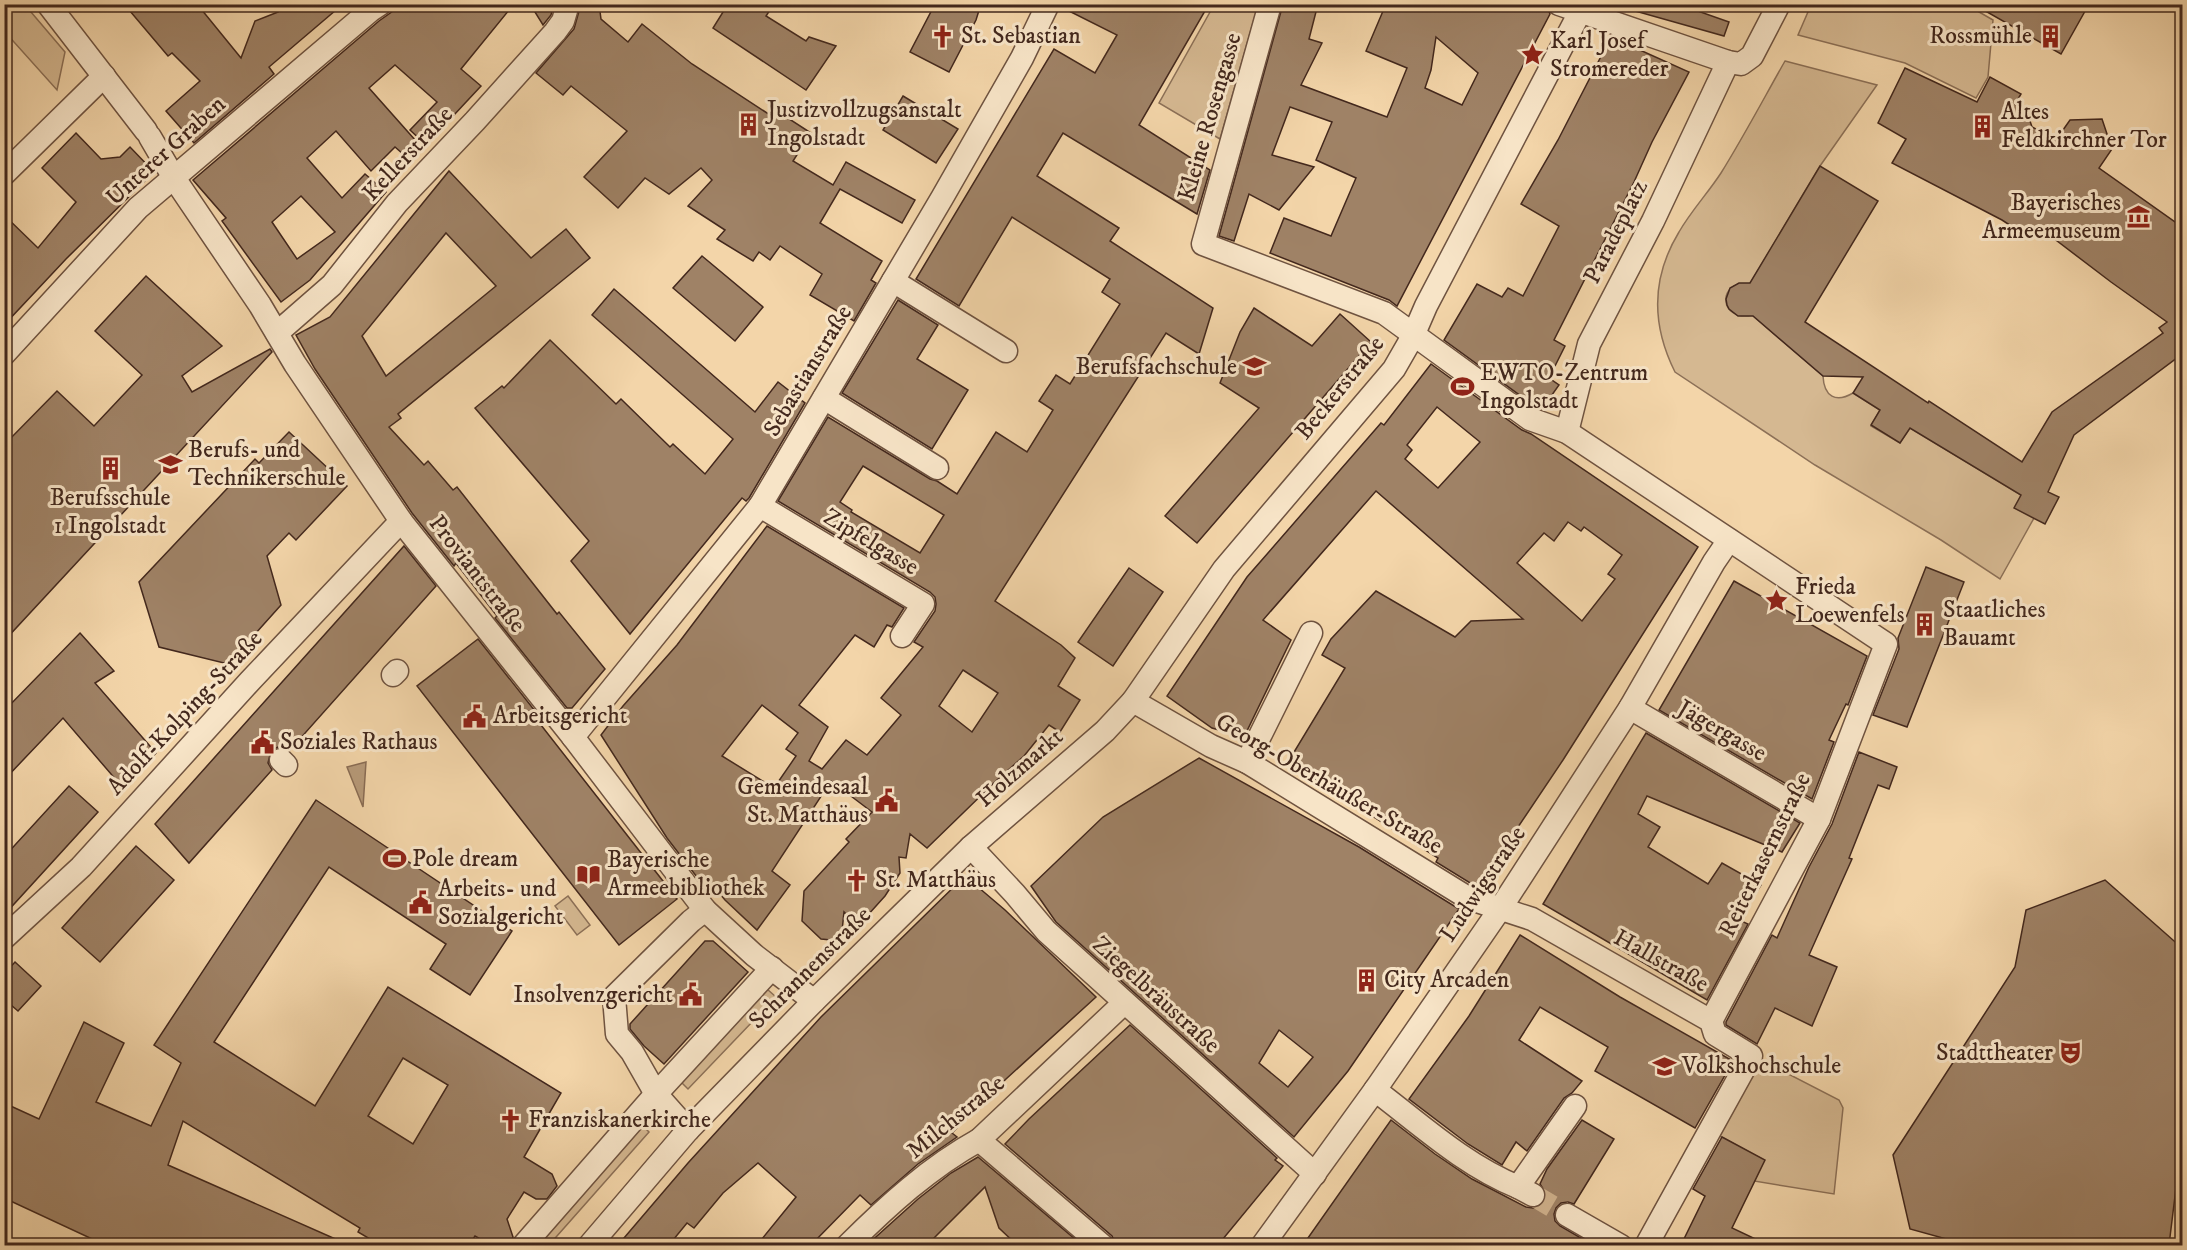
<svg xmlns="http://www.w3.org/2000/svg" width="2187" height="1250" font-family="'IM FELL DW Pica',serif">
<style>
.green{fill:#d5b891;stroke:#8c7057;stroke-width:1.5}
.water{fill:#b79a79;stroke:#896c54;stroke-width:1.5}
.building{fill:#9f8266;stroke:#43281d;stroke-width:1.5;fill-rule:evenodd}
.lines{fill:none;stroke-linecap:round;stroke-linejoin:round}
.street-tunnel{stroke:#d0b28d;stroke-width:22;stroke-dasharray:22 11;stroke-linecap:butt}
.street-casing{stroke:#6f5340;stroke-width:25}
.street{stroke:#f7e4c7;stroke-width:22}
.labels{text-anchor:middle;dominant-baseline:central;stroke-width:6;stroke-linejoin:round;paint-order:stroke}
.poi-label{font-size:24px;fill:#43281d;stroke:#f7e4c7;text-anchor:start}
.street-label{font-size:24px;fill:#43281d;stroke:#f7e4c7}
</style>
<rect width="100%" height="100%" fill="#f3d5a9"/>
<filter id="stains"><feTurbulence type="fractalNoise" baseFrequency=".00333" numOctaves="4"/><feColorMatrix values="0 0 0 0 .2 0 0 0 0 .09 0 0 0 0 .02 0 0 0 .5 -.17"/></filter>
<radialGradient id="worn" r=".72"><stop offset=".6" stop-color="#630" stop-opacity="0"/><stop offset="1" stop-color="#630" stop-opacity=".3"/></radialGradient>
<g class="green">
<polygon points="5,4 25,5 65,52 57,90 5,32"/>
<polygon points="1214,5 1258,5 1220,139 1159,103"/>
<polygon points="1811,5 1967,5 1993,20 1988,77 1976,98 1905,63 1798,35"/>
<path d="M 1785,61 L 1877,85 L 1820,166 L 1750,284 C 1716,280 1719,322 1752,315 L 1823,376 C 1824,397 1836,403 1853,393 L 1880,410 L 1871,426 L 1900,443 L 1910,428 L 2021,495 L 2034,518 L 2000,579 L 1941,540 L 1815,465 L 1675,372 C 1652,326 1651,278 1679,232 C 1691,211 1708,193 1721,173 C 1744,136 1764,98 1785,61 Z"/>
<polygon points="568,896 590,925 577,935 555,906"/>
<polygon points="767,989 776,997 688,1089 679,1080"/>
<polygon points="1771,1065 1839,1100 1843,1108 1834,1194 1754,1181 1764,1160 1714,1133 1753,1068"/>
<polygon points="641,1124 649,1132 549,1245 533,1246"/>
</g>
<polygon class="water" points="366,762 363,807 347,767"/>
<g class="building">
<polygon points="124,4 197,4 241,58 255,21 278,12 275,4 343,4 269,67 274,74 194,143 166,111 200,81 172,53 168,56"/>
<path d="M 403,4 L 514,4 L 461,69 L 481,86 L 426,145 L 410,130 L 437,102 L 395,65 L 369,88 L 416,141 L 403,154 L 395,147 L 371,171 L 336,131 L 307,158 L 342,198 L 365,174 L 386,192 L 310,280 L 281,302 L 222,221 L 226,218 L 193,180 L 379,21 ZM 301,196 L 335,232 L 297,259 L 272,222 Z"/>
<polygon points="530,4 554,4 551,15 543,25"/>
<polygon points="581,4 599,4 601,19 628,42 642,24 692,64 770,115 774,109 811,133 793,161 833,185 846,162 915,200 902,223 840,189 820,223 882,261 871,280 876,283 854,321 810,295 822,274 780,246 770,260 759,252 753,261 717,239 725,230 688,206 712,180 701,168 669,194 645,178 618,208 584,177 627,131 571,86 563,95 536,73 574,29"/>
<polygon points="728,4 774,4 766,16 806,41 809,37 836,46 806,90 713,28"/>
<polygon points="935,4 981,4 976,20 949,72 910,52"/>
<path d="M 1061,4 L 1209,4 L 1139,125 L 1210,170 L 1197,214 L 1063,133 L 1037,176 L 1119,228 L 1110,241 L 1213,308 L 1199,354 L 1166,333 L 995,601 L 1061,645 L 1075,658 L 1058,686 L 1080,700 L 1060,732 L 1049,725 L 1024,756 L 997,780 L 927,848 L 910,834 L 906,858 L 899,857 L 900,873 L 885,896 L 858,926 L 844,912 L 841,941 L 821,939 L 802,921 L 804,891 L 849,842 L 846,839 L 872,812 L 831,781 L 772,871 L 790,885 L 757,930 L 725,900 L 706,877 L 700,881 L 667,838 L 601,735 L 623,706 L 677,645 L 767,526 L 904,608 L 892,627 L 887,625 L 874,647 L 855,635 L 799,705 L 828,727 L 809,761 L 822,769 L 846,740 L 867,755 L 901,715 L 881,698 L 923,647 L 914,642 L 935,611 L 936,604 L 935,597 L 930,592 L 778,501 L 828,417 L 930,479 L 937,481 L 957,494 L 996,432 L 1027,452 L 1053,410 L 1039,401 L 1056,375 L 1070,384 L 1120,304 L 1102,292 L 1110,279 L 1012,217 L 959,306 L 916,279 L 1054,49 L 1095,73 L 1117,35 L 1061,7 ZM 863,466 L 944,515 L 920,553 L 851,512 L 852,510 L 840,502 ZM 963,670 L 998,693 L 972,732 L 939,706 ZM 762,705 L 798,733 L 786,749 L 796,756 L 774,788 L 722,756 Z"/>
<path d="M 1283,4 L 1318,4 L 1309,39 L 1322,43 L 1301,85 L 1387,117 L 1407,68 L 1366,51 L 1386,4 L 1546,4 L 1550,14 L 1397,306 L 1389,300 L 1270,253 L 1284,218 L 1331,236 L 1356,178 L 1316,160 L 1332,122 L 1290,107 L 1272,155 L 1314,167 L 1279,210 L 1249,194 L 1234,241 L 1219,236 ZM 1436,37 L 1478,73 L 1462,105 L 1425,88 L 1431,70 Z"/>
<polygon points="1629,4 1688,4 1689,8 1729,22 1724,36 1628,9"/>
<polygon points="1973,4 2089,4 2061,54"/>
<polygon points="1611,37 1689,72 1652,142 1634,182 1554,340 1565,346 1549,378 1559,385 1542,409 1536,407 1444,340 1477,284 1502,297 1508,288 1523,296 1559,226 1521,204 1558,140"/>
<polygon points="1905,68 1977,102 1990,77 2021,94 2015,104 2028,115 2032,127 2056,140 2070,120 2102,119 2112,149 2099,168 2182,227 2182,357 2181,355 2074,435 2048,492 2059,497 2045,524 2014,508 2021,495 1910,428 1900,443 1871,425 1880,410 1853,393 1863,377 1823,376 1753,316 1738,316 1729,309 1727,305 1726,299 1730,288 1739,283 1750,283 1820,166 1878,201 1805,322 1928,403 1929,401 2022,462 2052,412 2163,333 2159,328 2167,322 2111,282 2040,228 2031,239 2002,220 1892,163 1906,139 1878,123"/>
<polygon points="903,96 958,129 936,163 883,130"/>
<polygon points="76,133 101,159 120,157 130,147 154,172 66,259 4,325 4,215 38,248 76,202 42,168"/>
<path d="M 449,171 L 531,258 L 566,229 L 590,258 L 398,414 L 401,418 L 389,427 L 424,465 L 428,461 L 453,490 L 457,487 L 557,614 L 559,612 L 605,669 L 572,708 L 567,708 L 495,618 L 497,616 L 456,563 L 454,566 L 412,513 L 315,369 L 296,335 L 330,317 ZM 446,233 L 496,286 L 386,376 L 362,336 Z"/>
<polygon points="702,256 763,307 735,341 673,288"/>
<polygon points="146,276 222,346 182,376 192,392 270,349 272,352 4,641 4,445 57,391 94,426 142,375 95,331"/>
<polygon points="614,289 755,412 778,382 805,403 749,498 746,501 742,498 630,634 571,561 589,541 475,408 502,386 504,388 550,340 616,404 621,399 670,447 673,444 705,474 733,439 592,315"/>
<polygon points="898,300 938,325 917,359 968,390 932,449 842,393"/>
<polygon points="1254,308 1312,346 1340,314 1371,342 1197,543 1165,516 1259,408 1220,383 1240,332"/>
<path d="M 1431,364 L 1522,430 L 1531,434 L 1698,547 L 1563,760 L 1479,885 L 1477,883 L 1475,886 L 1436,862 L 1438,858 L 1288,762 L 1345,668 L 1322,655 L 1331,639 L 1376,591 L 1455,637 L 1471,621 L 1523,619 L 1376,491 L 1263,620 L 1291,640 L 1244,737 L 1212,728 L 1167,696 L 1247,577 L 1381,423 L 1384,425 ZM 1437,407 L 1480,442 L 1438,488 L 1405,459 L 1412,450 L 1407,445 ZM 1568,522 L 1581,531 L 1584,527 L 1622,555 L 1608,574 L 1615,579 L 1582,621 L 1517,563 L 1544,533 L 1554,541 Z"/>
<polygon points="289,432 347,486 296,540 289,533 267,556 281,605 228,664 159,647 139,582 255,459 259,463"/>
<polygon points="404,546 436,586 290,750 278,747 271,751 268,763 272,770 189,863 155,824"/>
<polygon points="1926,567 1964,582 1907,727 1873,715 1899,649 1898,638"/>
<polygon points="1129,568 1163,592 1113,666 1078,642"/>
<polygon points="1734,581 1867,656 1848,705 1846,704 1829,740 1834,742 1812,799 1659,710"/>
<polygon points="80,633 114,671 95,683 156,753 123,788 63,718 4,780 4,711"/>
<polygon points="478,639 535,711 530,711 677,899 619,945 417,686"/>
<polygon points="1646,733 1800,823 1782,852 1647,796 1638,814 1660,827 1648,847 1708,884 1722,863 1761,885 1739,920 1748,924 1707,1000 1543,904"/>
<polygon points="1859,752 1897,767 1889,789 1878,785 1849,858 1852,859 1809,955 1837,967 1812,1026 1775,1008 1757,1044 1726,1025 1726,1022 1772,935 1777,938 1809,867 1832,824"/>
<path d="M 1199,758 L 1359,847 L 1459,909 L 1348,1071 L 1294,1137 L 1056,922 L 1031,886 L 1103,817 ZM 1279,1030 L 1313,1057 L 1288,1087 L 1259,1063 Z"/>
<polygon points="69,786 98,812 4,915 4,857"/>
<path d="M 316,800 L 512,931 L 470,995 L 430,969 L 446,944 L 329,867 L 214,1042 L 315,1106 L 388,987 L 561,1093 L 524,1157 L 552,1174 L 557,1186 L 547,1199 L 536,1199 L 524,1192 L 507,1219 L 513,1237 L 510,1245 L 491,1245 L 475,1236 L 469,1245 L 380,1245 L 358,1232 L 360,1228 L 183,1121 L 168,1165 L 349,1245 L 105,1245 L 4,1198 L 4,1103 L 39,1119 L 84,1022 L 124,1043 L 96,1102 L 151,1126 L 181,1063 L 154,1045 ZM 403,1058 L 448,1085 L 413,1144 L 368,1116 Z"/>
<polygon points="136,846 174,880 100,962 62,928"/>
<polygon points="965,876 1005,910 1096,997 1006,1079 952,1133 957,1137 918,1164 871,1205 860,1195 811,1245 757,1245 796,1197 758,1163 723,1193 694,1228 687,1223 669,1245 618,1245 688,1163 821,1017"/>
<polygon points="2105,880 2182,948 2182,1139 2169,1245 1968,1245 1910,1229 1893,1155 2015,967 2026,910"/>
<polygon points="1520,935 1620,997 1733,1061 1695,1128 1595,1071 1608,1047 1540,1007 1519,1040 1582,1081 1572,1093 1564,1098 1527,1151 1516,1142 1502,1165 1468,1144 1409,1099 1469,1016"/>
<polygon points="705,941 713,941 748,972 664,1064 644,1046 630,1029 630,1024"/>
<polygon points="15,962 41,986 18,1011 4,999 4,974"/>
<polygon points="1130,1025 1277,1158 1275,1160 1283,1166 1218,1245 1116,1245 1112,1236 1005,1144 1029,1119"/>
<polygon points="1391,1120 1435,1154 1472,1179 1526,1207 1533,1208 1540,1207 1545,1202 1546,1194 1540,1184 1547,1169 1582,1120 1614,1139 1574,1204 1568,1202 1561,1203 1556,1208 1554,1214 1555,1221 1560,1226 1593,1245 1303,1245"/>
<polygon points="1722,1137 1765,1160 1732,1228 1768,1245 1681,1245 1705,1196 1693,1189"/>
<polygon points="978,1157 1082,1245 1017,1245 999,1228 985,1187 927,1245 867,1245 918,1199 951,1173"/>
</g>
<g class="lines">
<polyline class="street-tunnel" points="1533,1195 1567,1215"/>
<defs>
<g id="street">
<polyline points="48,4 146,131"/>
<polyline points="1270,4 1203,244 1384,313 1530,419 1567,432 1886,644 1819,819 1711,1021"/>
<polyline points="1559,4 1728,62 1741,64 1752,56 1779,4"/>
<polyline points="150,137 174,178 260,305 295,364 401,521 573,737 705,910 754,955 814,1001"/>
<polyline points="4,174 104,76"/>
<polyline points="893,281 1006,351"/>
<polyline points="277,333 332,285 397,203 475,121 555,32 563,21 568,4"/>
<polyline points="4,354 138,208 371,10 380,4"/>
<polyline points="824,398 937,468"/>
<polyline points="1567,432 1589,344 1653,221 1728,62"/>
<polyline points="760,506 923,604 902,636"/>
<polyline points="393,675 397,671"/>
<polyline points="1133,701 1211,746 1247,762 1468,898 1532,919 1711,1021 1715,1034 1751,1056 1646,1246"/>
<polyline points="1630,708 1819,819"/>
<polyline points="573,737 760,506 942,198 1022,58 1048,4"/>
<polyline points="281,760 286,765"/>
<polyline points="1247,762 1311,633"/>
<polyline points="971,847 1015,894 1046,931 1315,1174"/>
<polyline points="4,938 81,867 250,681 401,521"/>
<path d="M 1375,1090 C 1420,1124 1464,1165 1518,1187"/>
<polyline points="688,1130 656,1094 632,1052 617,1034 614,997 691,921 705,910"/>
<polyline points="979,1140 1103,1246"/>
<polyline points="1533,1195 1518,1187 1575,1106"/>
<polyline points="1567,1215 1621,1246"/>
<polyline points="523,1246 656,1094 772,968"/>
<polyline points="589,1246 688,1130 814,1001 971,847 1105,731 1133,701 1224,569 1394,369 1413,336 1426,306 1580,12"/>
<path d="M 847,1246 C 887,1206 930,1167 979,1140 L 1124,1003"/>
<polyline points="1262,1246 1375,1090 1500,909 1630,708 1714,562 1729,540"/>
</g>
</defs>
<use href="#street" class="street-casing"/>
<use href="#street" class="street"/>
</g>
<defs>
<symbol id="church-bare" viewBox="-9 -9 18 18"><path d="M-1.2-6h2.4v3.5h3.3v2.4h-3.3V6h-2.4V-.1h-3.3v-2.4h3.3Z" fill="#8f2418" stroke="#f7e4c7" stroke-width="2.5" paint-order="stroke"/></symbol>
<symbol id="building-bare" viewBox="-9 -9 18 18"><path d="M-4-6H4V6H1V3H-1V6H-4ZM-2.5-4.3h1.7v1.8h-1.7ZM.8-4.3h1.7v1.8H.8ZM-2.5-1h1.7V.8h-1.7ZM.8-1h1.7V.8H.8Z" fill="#8f2418" stroke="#f7e4c7" stroke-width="2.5" paint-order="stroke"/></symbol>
<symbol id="sight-bare" viewBox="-9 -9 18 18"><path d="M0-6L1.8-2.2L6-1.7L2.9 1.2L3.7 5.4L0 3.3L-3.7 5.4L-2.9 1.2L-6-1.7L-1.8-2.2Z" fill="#8f2418" stroke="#f7e4c7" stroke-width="2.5" paint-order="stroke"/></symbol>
<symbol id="museum-bare" viewBox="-9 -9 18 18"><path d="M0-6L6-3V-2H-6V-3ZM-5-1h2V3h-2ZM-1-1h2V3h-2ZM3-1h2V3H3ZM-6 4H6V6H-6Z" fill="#8f2418" stroke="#f7e4c7" stroke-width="2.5" paint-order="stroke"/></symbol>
<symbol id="school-bare" viewBox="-9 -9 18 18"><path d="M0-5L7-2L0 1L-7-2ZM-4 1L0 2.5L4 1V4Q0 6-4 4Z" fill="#8f2418" stroke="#f7e4c7" stroke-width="2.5" paint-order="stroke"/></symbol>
<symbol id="stadium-bare" viewBox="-9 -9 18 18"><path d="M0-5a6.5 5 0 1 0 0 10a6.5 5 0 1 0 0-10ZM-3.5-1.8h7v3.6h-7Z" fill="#8f2418" stroke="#f7e4c7" stroke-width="2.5" paint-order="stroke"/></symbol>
<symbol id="university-bare" viewBox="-9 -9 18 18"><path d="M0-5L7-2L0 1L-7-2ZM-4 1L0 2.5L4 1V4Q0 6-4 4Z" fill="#8f2418" stroke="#f7e4c7" stroke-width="2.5" paint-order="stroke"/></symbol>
<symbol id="civic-bare" viewBox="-9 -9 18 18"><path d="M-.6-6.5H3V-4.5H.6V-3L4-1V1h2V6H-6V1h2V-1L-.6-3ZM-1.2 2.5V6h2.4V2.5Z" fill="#8f2418" stroke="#f7e4c7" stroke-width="2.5" paint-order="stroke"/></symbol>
<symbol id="library-bare" viewBox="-9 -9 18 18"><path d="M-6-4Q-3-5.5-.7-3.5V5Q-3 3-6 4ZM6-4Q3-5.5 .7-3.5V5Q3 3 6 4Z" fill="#8f2418" stroke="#f7e4c7" stroke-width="2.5" paint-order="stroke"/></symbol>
<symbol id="theatre-bare" viewBox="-9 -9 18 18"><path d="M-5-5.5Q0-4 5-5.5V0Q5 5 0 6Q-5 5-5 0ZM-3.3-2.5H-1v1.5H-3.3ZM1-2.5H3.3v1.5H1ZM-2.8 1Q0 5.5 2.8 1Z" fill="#8f2418" stroke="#f7e4c7" stroke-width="2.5" paint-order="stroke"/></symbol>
</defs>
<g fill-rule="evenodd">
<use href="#church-bare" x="926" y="20" width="33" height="33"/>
<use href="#building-bare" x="2034" y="20" width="33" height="33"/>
<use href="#sight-bare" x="1516" y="38" width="33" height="33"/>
<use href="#building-bare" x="732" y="108" width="33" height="33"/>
<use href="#building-bare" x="1966" y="110" width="33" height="33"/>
<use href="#museum-bare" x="2122" y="200" width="33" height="33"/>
<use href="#school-bare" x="1238" y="350" width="33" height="33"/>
<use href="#stadium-bare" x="1446" y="370" width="33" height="33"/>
<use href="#university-bare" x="154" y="448" width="33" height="33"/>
<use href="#building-bare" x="94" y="452" width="33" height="33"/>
<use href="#sight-bare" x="1760" y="584" width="33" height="33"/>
<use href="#building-bare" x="1908" y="608" width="33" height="33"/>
<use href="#civic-bare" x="458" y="700" width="33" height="33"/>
<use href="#civic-bare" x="246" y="726" width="33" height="33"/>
<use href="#civic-bare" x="870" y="784" width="33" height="33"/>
<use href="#stadium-bare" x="378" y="842" width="33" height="33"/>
<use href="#library-bare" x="572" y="858" width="33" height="33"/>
<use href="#church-bare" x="840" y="864" width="33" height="33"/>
<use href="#civic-bare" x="404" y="886" width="33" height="33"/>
<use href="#building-bare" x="1350" y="964" width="33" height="33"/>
<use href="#civic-bare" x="674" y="978" width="33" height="33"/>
<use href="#theatre-bare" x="2054" y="1036" width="33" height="33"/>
<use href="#university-bare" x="1648" y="1050" width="33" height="33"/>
<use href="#church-bare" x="494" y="1104" width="33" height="33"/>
</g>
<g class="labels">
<g class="poi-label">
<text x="961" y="36">St. Sebastian</text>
<text x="2032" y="36" text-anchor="end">Rossmühle</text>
<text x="1550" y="41">Karl Josef<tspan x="1550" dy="28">Stromereder</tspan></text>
<text x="767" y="110">Justizvollzugsanstalt<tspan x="767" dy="28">Ingolstadt</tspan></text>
<text x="2001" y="112">Altes<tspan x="2001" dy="28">Feldkirchner Tor</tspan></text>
<text x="2121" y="203" text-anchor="end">Bayerisches<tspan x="2121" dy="28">Armeemuseum</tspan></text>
<text x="1237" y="367" text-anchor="end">Berufsfachschule</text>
<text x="1480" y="373">EWTO-Zentrum<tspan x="1480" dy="28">Ingolstadt</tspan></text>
<text x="188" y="450">Berufs- und<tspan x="188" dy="28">Technikerschule</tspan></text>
<text x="110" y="498" text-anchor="middle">Berufsschule<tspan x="110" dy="28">1 Ingolstadt</tspan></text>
<text x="1795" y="587">Frieda<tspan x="1795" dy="28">Loewenfels</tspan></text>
<text x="1943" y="610">Staatliches<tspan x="1943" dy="28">Bauamt</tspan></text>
<text x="493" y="716">Arbeitsgericht</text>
<text x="280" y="742">Soziales Rathaus</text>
<text x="868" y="787" text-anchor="end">Gemeindesaal<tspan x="868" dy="28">St. Matthäus</tspan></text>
<text x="412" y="859">Pole dream</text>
<text x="607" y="860">Bayerische<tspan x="607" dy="28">Armeebibliothek</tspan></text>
<text x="875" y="880">St. Matthäus</text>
<text x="438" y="889">Arbeits- und<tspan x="438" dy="28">Sozialgericht</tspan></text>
<text x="1384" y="980">City Arcaden</text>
<text x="673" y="995" text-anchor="end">Insolvenzgericht</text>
<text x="2053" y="1053" text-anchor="end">Stadttheater</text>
<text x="1682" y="1066">Volkshochschule</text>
<text x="528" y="1120">Franziskanerkirche</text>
</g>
<g class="street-label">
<text transform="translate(1210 117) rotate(-74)">Kleine Rosengasse</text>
<text transform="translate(166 151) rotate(-42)">Unterer Graben</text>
<text transform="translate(408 154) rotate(-47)">Kellerstraße</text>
<text transform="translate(1616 232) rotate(-63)">Paradeplatz</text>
<text transform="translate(808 371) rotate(-59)">Sebastianstraße</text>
<text transform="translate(1340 388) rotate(-51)">Beckerstraße</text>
<text transform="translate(871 542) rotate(31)">Zipfelgasse</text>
<text transform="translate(477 574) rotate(52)">Proviantstraße</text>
<text transform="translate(185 713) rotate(-47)">Adolf-Kolping-Straße</text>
<text transform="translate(1722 731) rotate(30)">Jägergasse</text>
<text transform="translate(1020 768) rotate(-41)">Holzmarkt</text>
<text transform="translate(1329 784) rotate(30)">Georg-Oberhäußer-Straße</text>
<text transform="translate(1765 855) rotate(-64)">Reiterkasernstraße</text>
<text transform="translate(1483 884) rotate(-56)">Ludwigstraße</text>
<text transform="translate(1661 961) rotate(29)">Hallstraße</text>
<text transform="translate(810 968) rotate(-45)">Schrannenstraße</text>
<text transform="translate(1156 995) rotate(42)">Ziegelbräustraße</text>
<text transform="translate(956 1117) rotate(-39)">Milchstraße</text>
</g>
</g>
<rect width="2187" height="1250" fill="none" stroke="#f3d5a9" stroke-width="24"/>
<rect x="6" y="6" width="2175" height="1238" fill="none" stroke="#43281d" stroke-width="3"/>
<rect x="12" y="12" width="2163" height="1226" fill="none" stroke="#43281d" stroke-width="1.5"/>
<rect width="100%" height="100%" filter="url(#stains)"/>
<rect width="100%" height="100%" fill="url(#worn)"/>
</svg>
